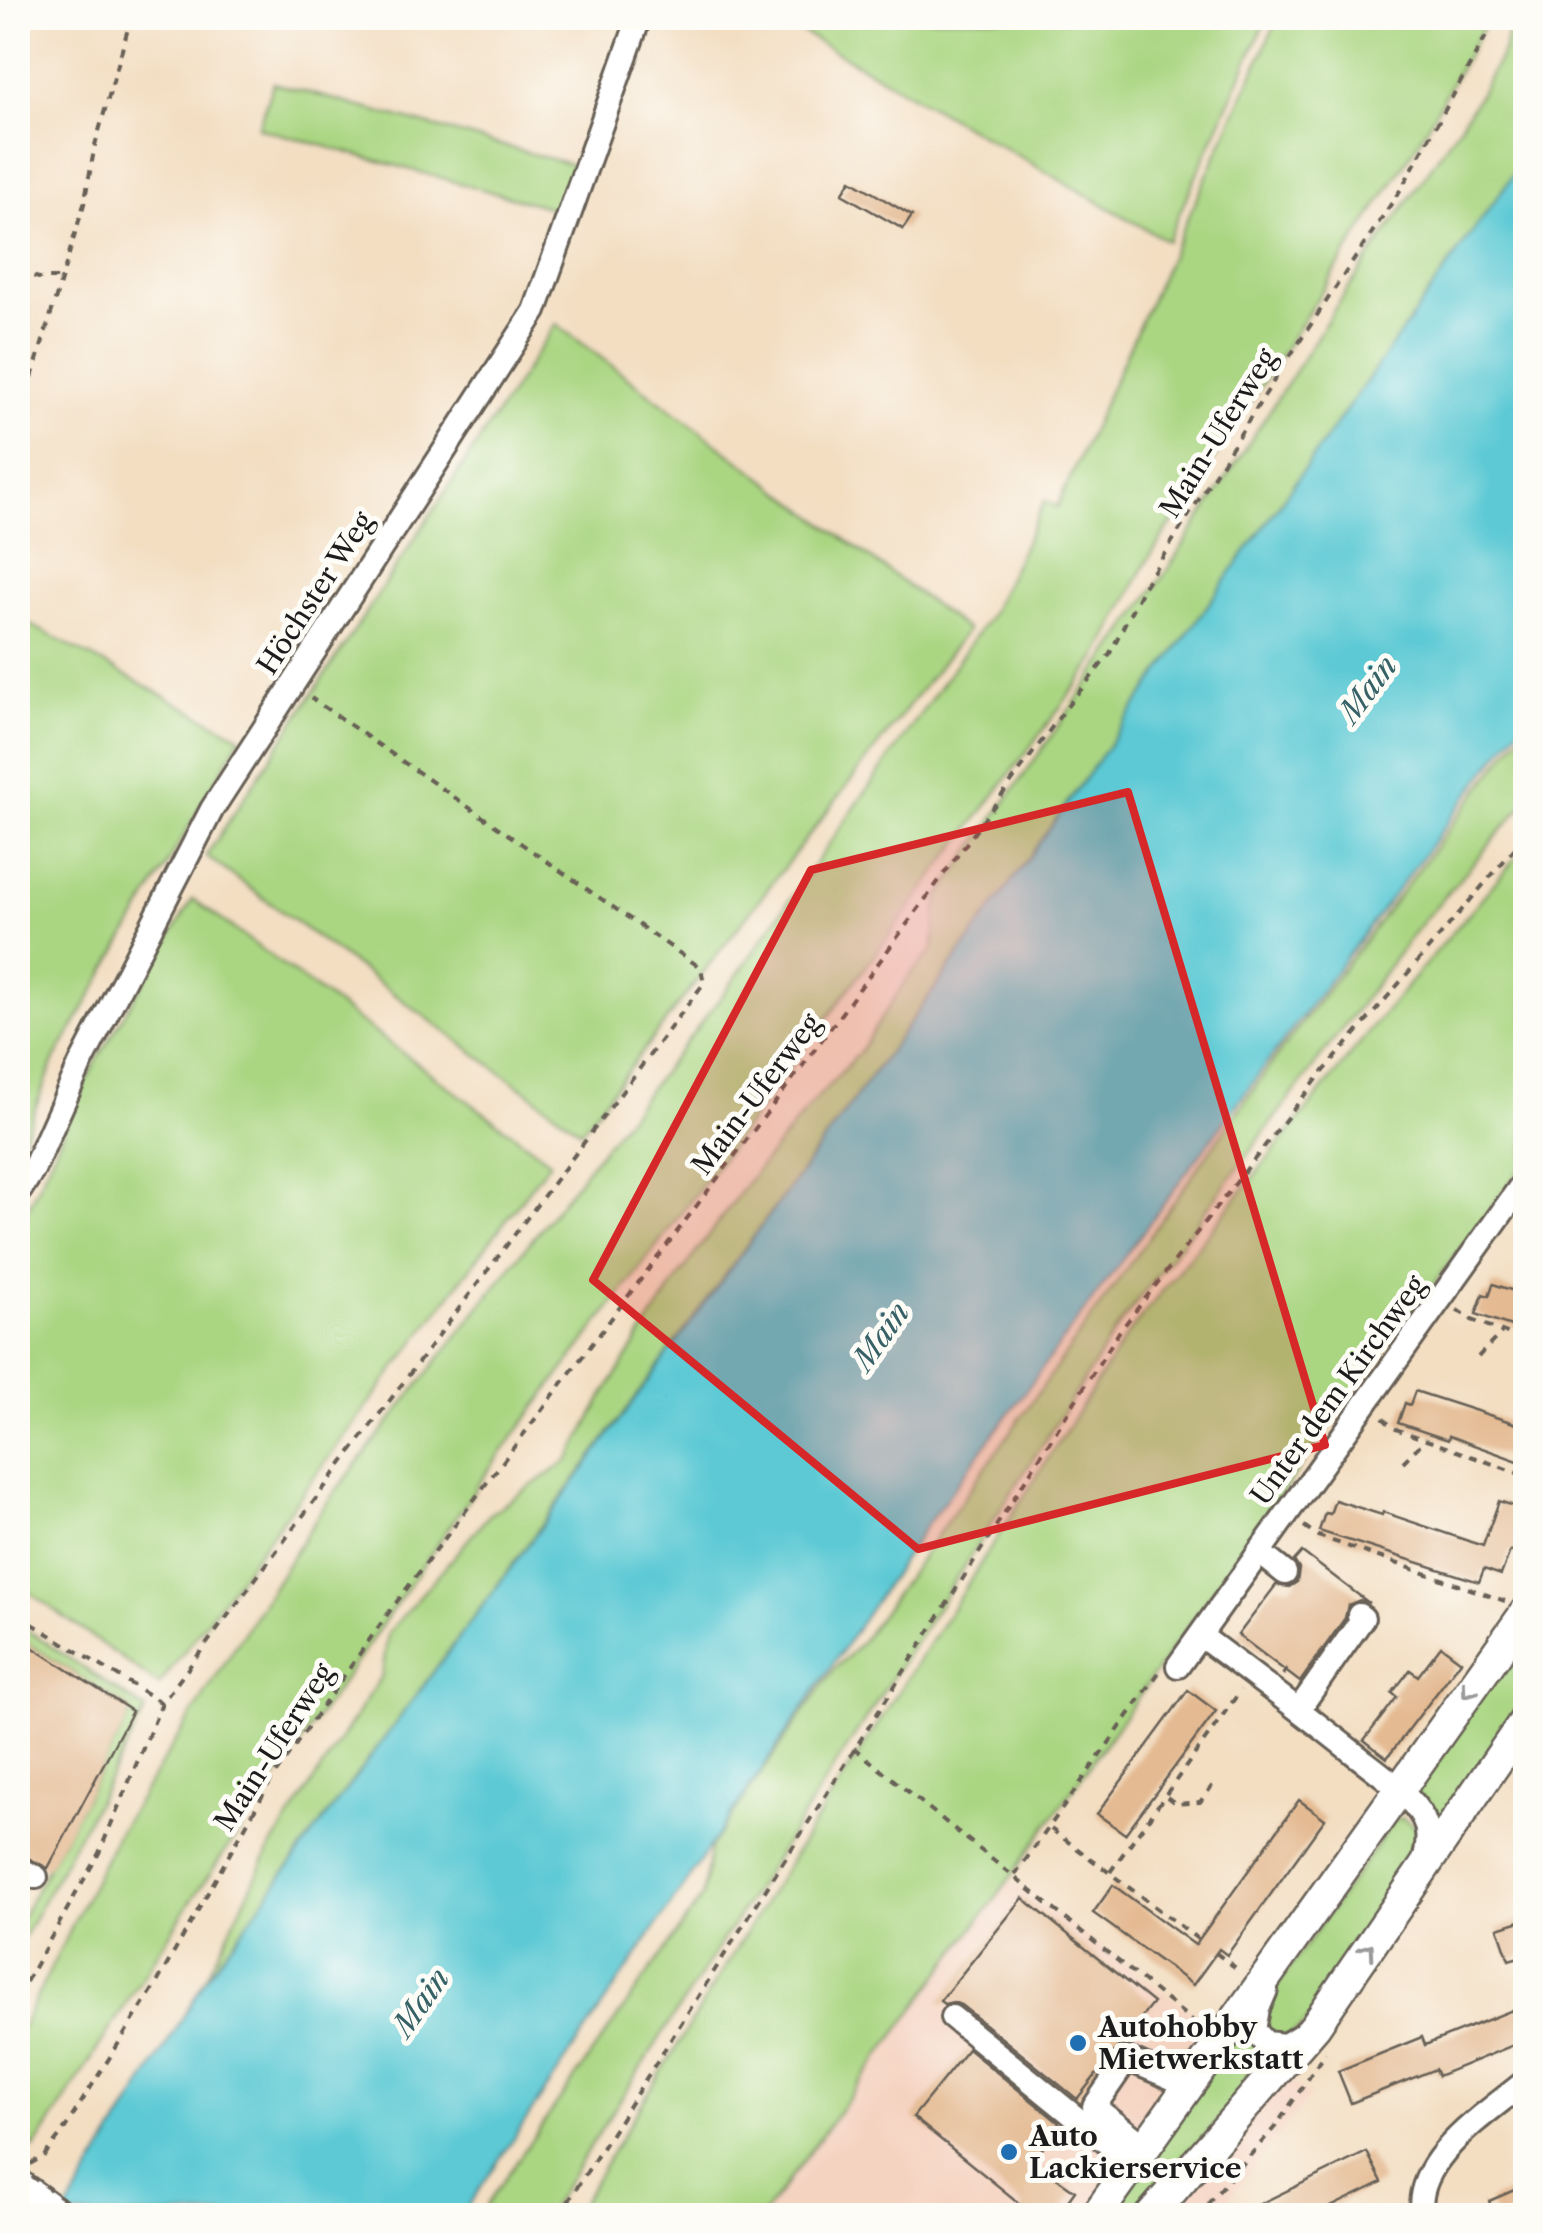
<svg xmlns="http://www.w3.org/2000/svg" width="1543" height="2233" font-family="'Libre Caslon Text',serif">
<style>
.built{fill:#f5d3c1}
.green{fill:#aad682;stroke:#63794f;stroke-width:2.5}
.water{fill:#5cc9d4;stroke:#3c7278;stroke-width:2.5}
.building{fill:#e4ba92}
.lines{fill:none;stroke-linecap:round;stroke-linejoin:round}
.minor-casing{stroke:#676056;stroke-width:28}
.major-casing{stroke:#676056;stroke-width:35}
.highway-casing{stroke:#676056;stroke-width:40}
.path{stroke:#676056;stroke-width:4;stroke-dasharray:8 8;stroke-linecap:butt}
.minor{stroke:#fff;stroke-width:22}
.major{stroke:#fff;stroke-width:30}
.highway{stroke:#fff;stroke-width:35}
.path-bridge{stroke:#676056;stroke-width:4;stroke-dasharray:8 8;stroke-linecap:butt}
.oneway{stroke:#999}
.marked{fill:#d62828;fill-opacity:0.2;stroke:#d62828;stroke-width:8;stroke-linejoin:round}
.poi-dot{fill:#1f6fb2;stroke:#fdfcf7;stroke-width:4}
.labels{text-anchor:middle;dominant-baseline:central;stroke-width:10;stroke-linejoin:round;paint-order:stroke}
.street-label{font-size:28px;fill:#1c1c1c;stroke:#fdfcf7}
.poi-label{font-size:28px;font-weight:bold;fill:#1c1c1c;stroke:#fdfcf7;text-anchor:start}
.water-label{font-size:30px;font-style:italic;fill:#366166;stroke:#fdfcf7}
</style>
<rect width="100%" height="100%" fill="#fdfcf7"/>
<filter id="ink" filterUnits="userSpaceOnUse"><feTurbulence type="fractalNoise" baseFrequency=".01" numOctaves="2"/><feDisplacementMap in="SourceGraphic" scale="20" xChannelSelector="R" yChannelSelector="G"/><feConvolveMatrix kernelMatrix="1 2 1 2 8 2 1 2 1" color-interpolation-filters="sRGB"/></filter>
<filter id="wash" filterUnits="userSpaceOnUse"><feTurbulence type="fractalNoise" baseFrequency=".0048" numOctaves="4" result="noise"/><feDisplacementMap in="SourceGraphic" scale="40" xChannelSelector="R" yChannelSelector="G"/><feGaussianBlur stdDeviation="2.25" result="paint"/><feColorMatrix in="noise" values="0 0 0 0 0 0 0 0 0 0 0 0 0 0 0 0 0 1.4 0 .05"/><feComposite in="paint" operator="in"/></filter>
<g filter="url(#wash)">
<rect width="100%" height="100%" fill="#f3dec2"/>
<polygon class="built" points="1008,1881 1310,2095 1216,2215 763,2216"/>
<g class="green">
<polygon points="777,18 1267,18 1167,241"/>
<polygon points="1278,18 1488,18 1415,148 1146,563 1097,658 490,1468 185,1910 35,2148 18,2132 18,2035 117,1834 322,1509 728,988 990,615 1045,501 1057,507"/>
<path d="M 1512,18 L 1525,18 L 1525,158 C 1097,774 652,1378 205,1980 L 270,1849 L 382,1675 L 388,1633 L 490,1514 L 569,1460 L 604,1395 L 677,1279 L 745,1185 L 813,1102 L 859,1053 L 908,977 L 933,950 L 938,898 L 1170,566 L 1334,310 L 1472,107 L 1503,52 Z"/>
<polygon points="273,83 577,166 562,211 258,128"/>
<polygon points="556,324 967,630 581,1131 206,856"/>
<polygon points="18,618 241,737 55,1059 18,1151"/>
<polygon points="1525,729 1525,803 1419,926 1116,1330 546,2215 479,2215 702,1897 711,1846 833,1670 860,1644 1282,1049"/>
<polygon points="1525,847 1525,1163 1369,1370 1008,1881 763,2215 573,2216 785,1869 1127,1335 1380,1018"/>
<polygon points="193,899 550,1161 159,1685 18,1584 18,1229 94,1065"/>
<polygon points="18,1624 146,1710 18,1948 18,1923 132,1711 18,1637"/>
<polygon points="1525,1626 1525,1697 1438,1831 1434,1809 1411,1789"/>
<polygon points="1403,1818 1417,1828 1419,1850 1310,2021 1287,2037 1270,2036 1262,2029 1272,1993 1394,1820"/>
<polygon points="1248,2015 1279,2051 1136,2215 1108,2216"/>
</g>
<polygon class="water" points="1525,158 1525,720 1279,1047 923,1530 462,2215 64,2216 205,1980 584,1469 963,950"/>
<g id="blocks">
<g class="building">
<polygon points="851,180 912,216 903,229 842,194"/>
<polygon points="1493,1284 1526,1295 1526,1331 1476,1314 1483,1294 1489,1296"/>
<polygon points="1415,1391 1526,1427 1526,1464 1449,1436 1448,1440 1398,1423 1405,1403 1410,1405"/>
<polygon points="1335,1500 1382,1515 1383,1512 1483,1546 1499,1501 1526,1510 1526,1535 1519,1554 1510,1551 1501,1575 1484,1569 1479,1582 1319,1531 1325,1513 1330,1514"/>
<polygon points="1302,1552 1369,1603 1360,1600 1348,1605 1345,1618 1300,1682 1238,1635 1276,1585 1289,1587 1297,1582 1299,1569 1294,1561"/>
<polygon points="18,1638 132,1711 48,1868 18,1853"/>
<polygon points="1441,1646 1461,1661 1387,1758 1364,1740 1397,1697 1392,1693 1410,1670 1418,1676"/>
<polygon points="1188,1690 1216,1711 1125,1834 1097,1814"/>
<polygon points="1299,1800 1325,1819 1227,1955 1219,1949 1193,1985 1093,1913 1113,1885 1195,1945"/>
<polygon points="1023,1898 1153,2003 1077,2099 961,2005 953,2002 944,2004 940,2001"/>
<polygon points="1526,1919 1526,1955 1509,1960 1498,1928"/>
<polygon points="1520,2007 1526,2021 1526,2040 1438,2076 1435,2069 1351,2103 1338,2071 1422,2037 1425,2045"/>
<polygon points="968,2049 1058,2122 1060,2127 1032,2161 1075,2191 1057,2216 1018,2216 1024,2207 913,2117"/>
<polygon points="1367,2152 1382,2182 1312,2216 1235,2216"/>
<polygon points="1526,2185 1526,2216 1495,2216 1489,2201"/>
</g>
</g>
</g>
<g filter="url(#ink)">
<use href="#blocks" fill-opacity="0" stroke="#676056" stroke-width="2.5"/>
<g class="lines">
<defs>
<g id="minor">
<polyline points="18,1193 33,1170 81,1063 212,809 535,311 639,18"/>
<polyline points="1259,1552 1285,1573"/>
<path d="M 1201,1636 C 1253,1675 1305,1714 1356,1755 C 1378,1772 1403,1789 1420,1813 C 1431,1829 1428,1847 1423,1865"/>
<polyline points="1178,1666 1526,1179"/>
<polyline points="1299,1709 1363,1618 1359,1615"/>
<polyline points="18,1868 36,1877"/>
<polyline points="1266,1990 1258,2009 1254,2030 1266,2043 1285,2045 1306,2032"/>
<polyline points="952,2017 1133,2164"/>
<polyline points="1145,2146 1094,2107 1127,2059 1188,2085"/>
<path d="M 1422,2216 C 1412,2159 1488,2113 1526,2081"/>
</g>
<g id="major">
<polyline points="1096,2216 1526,1612"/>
<polyline points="1150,2216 1315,2026 1526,1719"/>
</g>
<polyline id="highway" points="18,2188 56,2216"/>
</defs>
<use href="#minor" class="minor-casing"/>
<use href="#major" class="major-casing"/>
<use href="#highway" class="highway-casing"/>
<g class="path">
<polyline points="18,272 39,278 62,278"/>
<polyline points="18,424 84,204 95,145 131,18"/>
<polyline points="1457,1310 1472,1320 1526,1340"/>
<polyline points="1478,1357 1502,1332"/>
<polyline points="1383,1418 1393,1428 1526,1476"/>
<polyline points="1403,1462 1426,1439"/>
<polyline points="1304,1526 1318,1536 1505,1601"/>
<polyline points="1516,1590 1526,1573"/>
<polyline points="18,1615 162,1703"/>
<polyline points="1283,1675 1291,1662"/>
<polyline points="854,1748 1200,2027"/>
<polyline points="1167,1797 1176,1804 1200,1802 1215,1782"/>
<polyline points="1051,1829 1203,1943"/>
<polyline points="1110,1872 1241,1690"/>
<polyline points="1015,1875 1160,1671"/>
<polyline points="1216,1953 1240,1971"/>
<polyline points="18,1996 99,1853 162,1703 704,983 701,968 311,698"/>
<polyline points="30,2164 44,2156 60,2136 158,1981 272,1779 308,1727 389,1612 807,1060 1066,708 1109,655 1143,588 1280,371 1401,189 1496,18"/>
<polyline points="559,2216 1119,1332 1318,1078 1526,835"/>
<polyline points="1197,2216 1275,2127 1326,2053"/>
</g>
<use href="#minor" class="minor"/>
<use href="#major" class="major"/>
<use href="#highway" class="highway"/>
<polyline class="path-bridge" points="18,2167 88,2216"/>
</g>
<defs><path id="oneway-chevron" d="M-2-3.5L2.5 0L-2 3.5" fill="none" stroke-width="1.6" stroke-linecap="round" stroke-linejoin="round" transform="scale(2.5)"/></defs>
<g class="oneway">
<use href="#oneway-chevron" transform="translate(1468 1691) rotate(126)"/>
<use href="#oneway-chevron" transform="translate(1368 1950) rotate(-55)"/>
</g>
</g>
<path class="marked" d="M 1128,792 L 1325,1445 L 918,1549 L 593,1280 L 811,870 Z"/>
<g class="poi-dot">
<circle cx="1078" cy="2043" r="10"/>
<circle cx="1009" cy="2152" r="10"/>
</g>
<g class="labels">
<g class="street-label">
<text transform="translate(1218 433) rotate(-58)">Main-Uferweg</text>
<text transform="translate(315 593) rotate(-57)">Höchster Weg</text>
<text transform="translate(756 1094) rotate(-53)">Main-Uferweg</text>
<text transform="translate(1338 1390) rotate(-54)">Unter dem Kirchweg</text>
<text transform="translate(274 1747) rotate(-57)">Main-Uferweg</text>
</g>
<g class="poi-label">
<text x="1098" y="2027">Autohobby<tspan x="1098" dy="32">Mietwerkstatt</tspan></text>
<text x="1029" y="2136">Auto<tspan x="1029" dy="32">Lackierservice</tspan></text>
</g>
<g class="water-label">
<text transform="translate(1368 689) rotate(-53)">Main</text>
<text transform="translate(881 1336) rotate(-55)">Main</text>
<text transform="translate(421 2002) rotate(-55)">Main</text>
</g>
</g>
<rect width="1543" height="2233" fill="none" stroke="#fdfcf7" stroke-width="60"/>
</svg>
